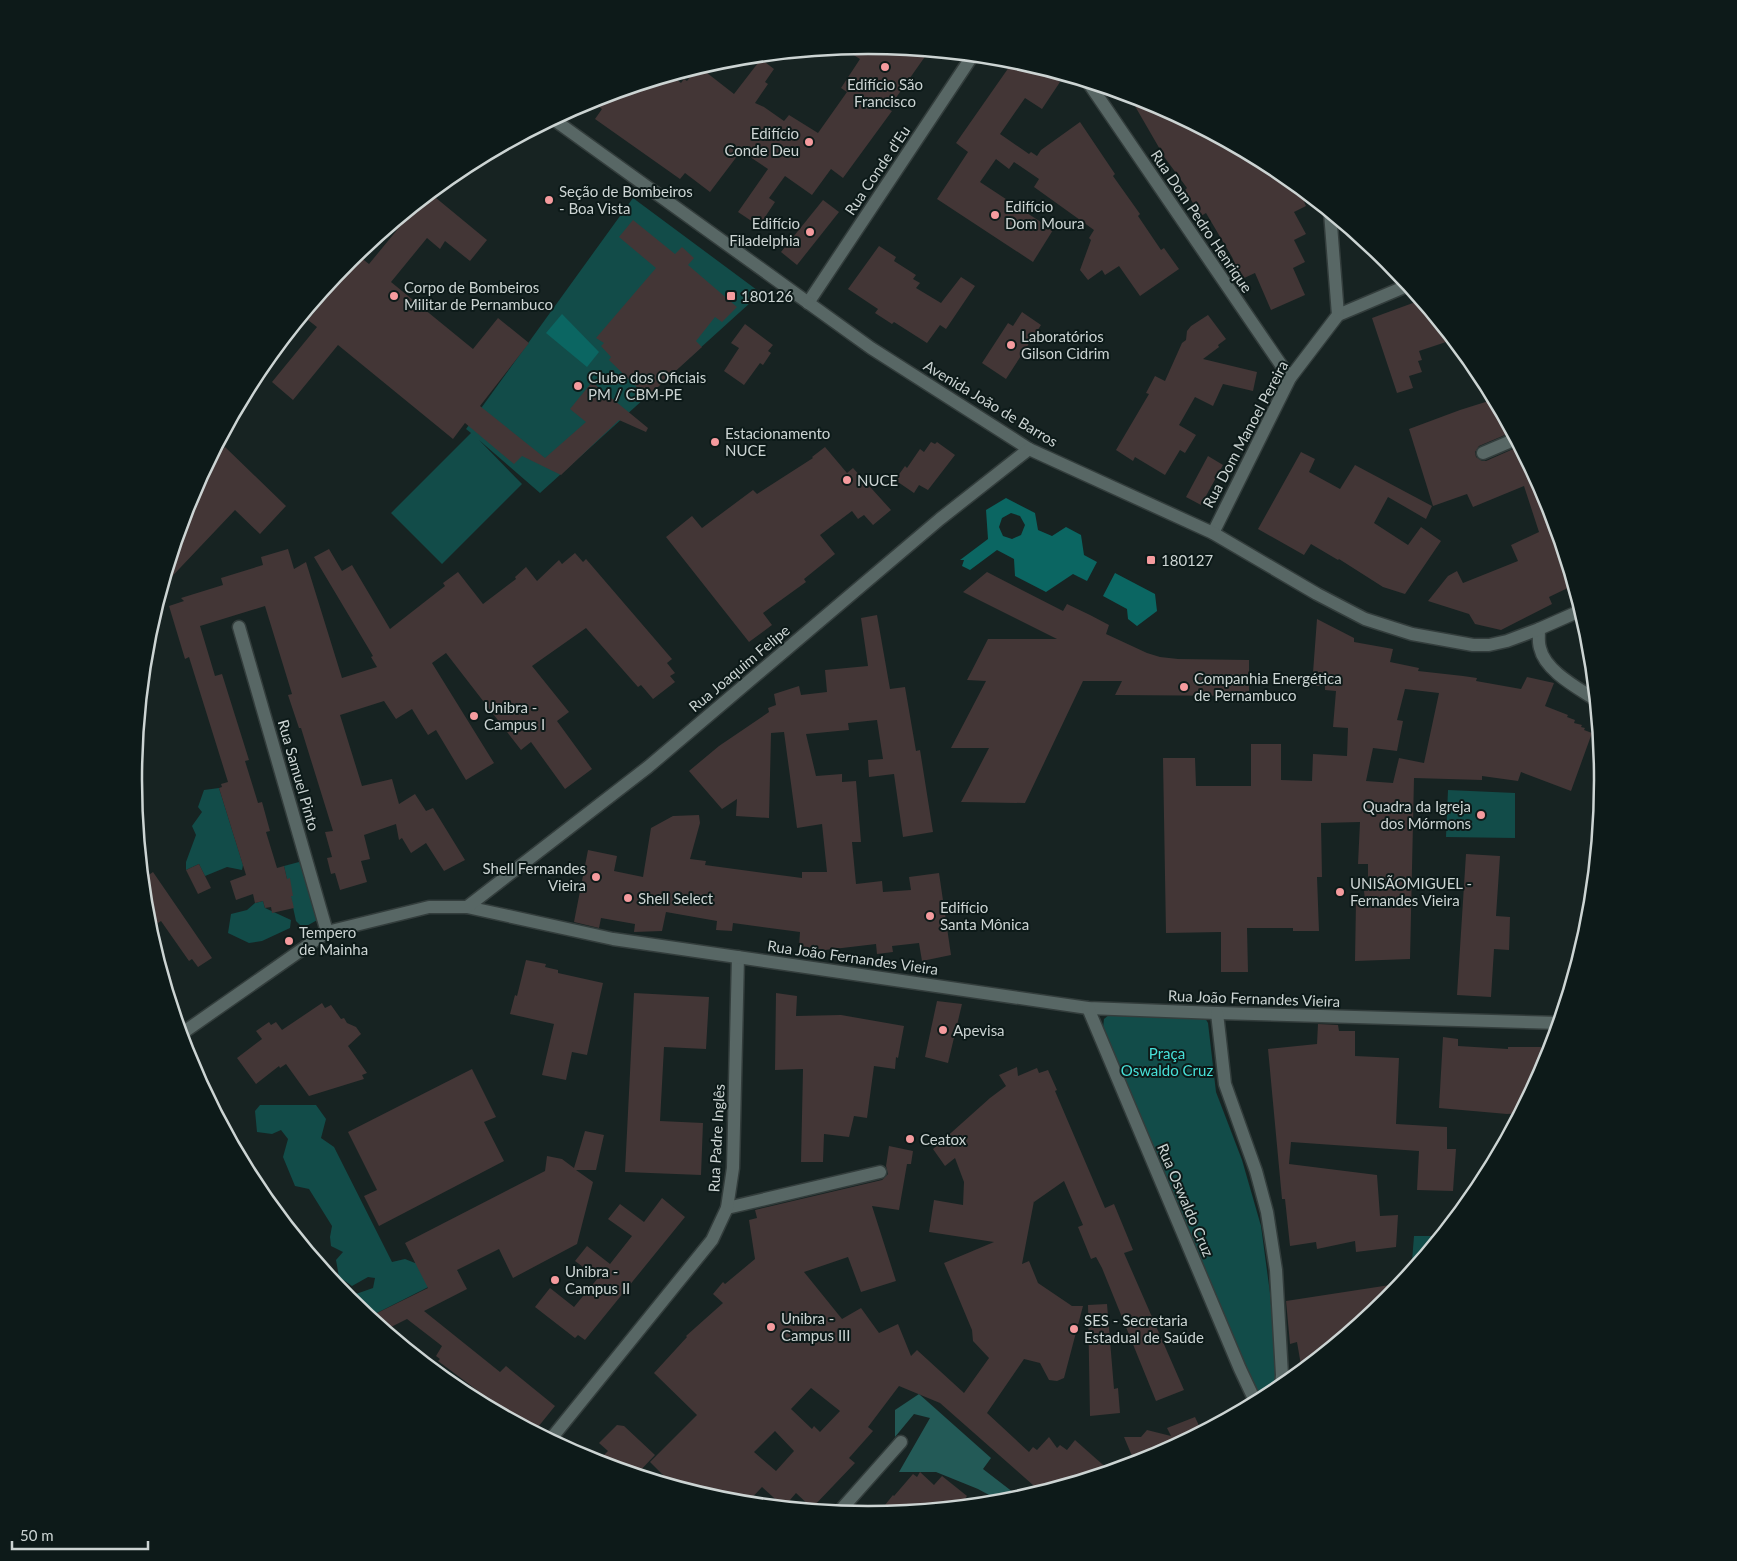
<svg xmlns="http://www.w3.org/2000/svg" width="1737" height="1561" font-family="Lato,sans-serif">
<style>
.green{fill:#124c49}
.forest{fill:#235a57}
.water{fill:#0b6662;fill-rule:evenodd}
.building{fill:#433636;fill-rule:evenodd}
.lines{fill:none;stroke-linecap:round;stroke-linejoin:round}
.minor-casing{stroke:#333d3c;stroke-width:15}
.tertiary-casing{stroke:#333d3c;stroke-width:15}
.secondary-casing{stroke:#333d3c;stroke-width:15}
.minor{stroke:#586765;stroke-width:12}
.tertiary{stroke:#586765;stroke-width:12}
.secondary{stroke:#586765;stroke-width:12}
.poi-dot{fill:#f59b9e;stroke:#0d1a19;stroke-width:2}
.labels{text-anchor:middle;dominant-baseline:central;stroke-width:4;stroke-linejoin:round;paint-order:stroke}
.poi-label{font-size:15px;fill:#ccd4d3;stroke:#0d1a19;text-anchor:start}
.street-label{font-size:15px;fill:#ccd4d3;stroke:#0d1a19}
.park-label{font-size:15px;fill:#47e0d8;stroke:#0d1a19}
.rim{fill:none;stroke:#ccd4d3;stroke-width:2.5}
</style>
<rect width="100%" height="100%" fill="#172322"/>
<g class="green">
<polygon points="633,198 761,293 540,493 479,440 522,484 442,564 391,513 471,433 466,429"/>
<polygon points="219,788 243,865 242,870 227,867 205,876 199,864 186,870 186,862 196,835 192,826 202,812 198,807 204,790"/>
<polygon points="1448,790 1515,793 1515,838 1446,837"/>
<polygon points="299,862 303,868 319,919 303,928 296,921 284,866"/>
<polygon points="263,901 265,908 291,920 290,928 262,941 249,943 228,933 231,914 247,910 255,903"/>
<polygon points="1110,1014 1205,1018 1208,1023 1216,1092 1242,1160 1261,1226 1270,1293 1278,1389 1276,1393 1261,1401 1103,1028 1104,1019"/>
<polygon points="260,1105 316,1105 326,1119 321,1138 334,1147 392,1262 405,1259 415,1263 452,1264 458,1272 369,1317 363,1304 353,1295 373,1288 375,1278 368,1277 352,1286 339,1277 336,1260 343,1252 331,1246 330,1237 332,1226 309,1189 295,1186 283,1157 288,1139 281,1130 272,1134 257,1132 255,1111"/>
<polygon points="1414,1236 1442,1236 1411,1274"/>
</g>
<polygon class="forest" points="919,1394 991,1458 983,1469 1022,1499 1004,1503 978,1489 936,1472 899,1472 930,1418 914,1414 895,1437 895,1410"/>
<g class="water">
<polygon points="562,314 599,352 587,367 546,333"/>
<path d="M 1006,498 L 1035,513 L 1038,530 L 1052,536 L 1066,527 L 1081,535 L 1084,555 L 1097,562 L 1087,581 L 1073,574 L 1046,592 L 1015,576 L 1014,559 L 997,550 L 970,570 L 962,566 L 964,560 L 960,560 L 988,539 L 986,510 ZM 1011,513 L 1020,516 L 1025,525 L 1021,535 L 1012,539 L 1003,536 L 999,527 L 1002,518 Z"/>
<polygon points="1115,573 1155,594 1157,611 1137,626 1128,619 1127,609 1103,596"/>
</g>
<g class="building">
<polygon points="869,45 929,51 888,109 892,111 843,178 831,169 812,195 785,176 769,198 775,202 759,226 738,212 768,169 741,151 710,192 685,173 680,179 595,119 602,109 590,100 671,75 681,83 684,79 687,81 693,73 697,76 702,69 734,94 761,59 774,69 765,82 768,84 755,103 764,107 784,121 789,115 818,133 847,92 841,88 860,59 842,48"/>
<polygon points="1014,60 1038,67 1060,82 1042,109 1025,98 1000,134 1029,154 1031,152 1037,156 1041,150 1080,122 1115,174 1113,176 1140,214 1138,216 1161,250 1164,248 1179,269 1140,296 1119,266 1105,275 1102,270 1088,280 1080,270 1091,240 1089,238 1094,230 1034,187 1039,179 1014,162 1009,169 996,159 980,182 1053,230 1033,262 937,199 968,152 956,143"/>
<polygon points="1128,94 1150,101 1277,169 1296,184 1306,206 1294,212 1306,234 1294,240 1305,262 1293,268 1305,295 1271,310 1255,273 1242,279 1232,257 1206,213 1201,216 1185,190 1187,188 1165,158"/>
<polygon points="430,193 487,240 470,261 445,241 440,249 427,238 391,282 473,349 498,318 529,343 480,406 545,458 586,422 570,409 592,382 648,428 646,432 619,420 561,475 522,456 514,464 465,423 453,439 338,345 293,400 272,382 317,327 308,320 360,257 369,264 411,213 409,211"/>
<polygon points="823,200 839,212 797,265 781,252"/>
<polygon points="633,220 675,254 682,247 694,258 688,265 737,307 722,322 715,317 696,341 702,347 647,397 609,360 611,357 601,346 604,343 596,338 656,268 619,237"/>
<polygon points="879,246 896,257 894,261 916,275 913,279 920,283 916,288 941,303 961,277 975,286 946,329 940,325 927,343 894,322 892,324 875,313 878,309 848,289"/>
<polygon points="1421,300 1445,330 1449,341 1419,351 1422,360 1418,361 1422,372 1409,376 1413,388 1397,393 1372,318"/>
<polygon points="1022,312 1041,325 1006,379 982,363 1008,323 1013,326"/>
<polygon points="1208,315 1226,339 1218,345 1219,347 1203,359 1257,372 1253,391 1223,384 1213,406 1195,397 1179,425 1196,435 1185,453 1180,450 1165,475 1135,457 1133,461 1116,450 1149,394 1146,393 1155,376 1165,381 1182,343 1186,340 1187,331 1191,326"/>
<polygon points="745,324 773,345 768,351 771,353 763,365 760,363 744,385 724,371 739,348 731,343"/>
<polygon points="1495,399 1512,432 1479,446 1475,452 1476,457 1482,461 1486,461 1520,446 1548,499 1549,503 1543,506 1562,546 1574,585 1549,597 1552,604 1501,630 1475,624 1469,614 1428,601 1448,576 1457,571 1463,583 1518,561 1511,545 1539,532 1524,486 1473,507 1467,494 1433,506 1409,429 1460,410"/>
<polygon points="931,442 935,444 937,442 955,455 928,490 919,485 914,493 895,480 905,466 907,468 920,449 924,452"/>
<polygon points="225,447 286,506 260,534 235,510 162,587 189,499 206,467"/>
<polygon points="825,447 847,473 853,468 891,510 873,525 864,515 858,519 852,511 820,535 835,554 804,579 806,582 763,613 772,625 749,642 666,537 692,516 702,528 753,490 757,494 813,458 812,457"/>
<polygon points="1301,452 1315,459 1309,472 1340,489 1355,465 1432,506 1426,519 1388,497 1374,523 1408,545 1421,527 1441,541 1405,594 1383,587 1339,559 1338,560 1311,544 1304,555 1258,529"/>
<polygon points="1208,456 1223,465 1201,505 1186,497"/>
<polygon points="288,549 294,569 306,562 342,678 377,667 371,657 373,656 314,557 329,549 342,571 352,565 390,629 445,586 443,583 458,572 483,604 516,579 515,577 526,567 537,581 559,560 562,564 575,553 583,562 586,559 672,659 667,663 675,673 670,676 675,682 653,699 641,685 638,687 586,628 532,666 569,712 557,721 592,769 565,789 531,742 521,750 446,653 432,663 494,763 466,780 436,730 428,735 412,709 396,719 384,701 340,715 362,786 392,779 399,804 415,794 426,811 433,808 465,860 444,871 426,843 411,853 402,838 399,840 396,824 364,835 370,859 361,861 367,882 340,890 335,873 331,874 327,858 332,857 325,832 333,831 301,728 299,728 288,695 292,694 265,606 200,626 215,676 222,674 249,760 245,761 258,803 262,802 270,831 266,832 277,868 284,866 287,879 290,878 293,896 291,896 294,908 272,913 271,907 265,908 263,901 255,903 253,894 236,900 230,881 246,875 219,788 222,787 221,784 228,782 189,657 185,659 169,606 184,601 181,598 223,585 221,578 263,565 261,557"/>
<polygon points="987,572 1063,611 1067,604 1090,615 1109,625 1106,634 1147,653 1160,657 1178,659 1249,660 1249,696 1115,695 1122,681 1083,681 1025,803 961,802 989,748 951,748 986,681 967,680 988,639 1057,639 963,592"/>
<polygon points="877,615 890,689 905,687 916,751 920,750 933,832 903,837 894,774 869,777 868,760 883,759 877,720 848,723 849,730 806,734 816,776 842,774 842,782 856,781 861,842 852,842 856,884 882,881 883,892 911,890 909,877 939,873 951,955 922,961 919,943 892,946 893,952 877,954 876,944 825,950 799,946 800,932 733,923 732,931 716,930 717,921 666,912 662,931 634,932 635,924 601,918 599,928 574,922 588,850 617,856 614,871 643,877 651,828 673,816 699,815 700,823 690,859 706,861 705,865 802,878 802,872 827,872 822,824 797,828 784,732 771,733 769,818 736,816 737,799 722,809 689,771 719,746 769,712 768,708 776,705 774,694 799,686 801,695 827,692 825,670 868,666 861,618"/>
<path d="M 1317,619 L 1354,638 L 1354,642 L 1393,649 L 1390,662 L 1419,668 L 1418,671 L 1463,676 L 1477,678 L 1476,681 L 1521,689 L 1527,677 L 1554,683 L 1545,706 L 1568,715 L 1567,717 L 1575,720 L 1574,723 L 1582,725 L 1581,727 L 1585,728 L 1584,730 L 1592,733 L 1571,791 L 1521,772 L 1518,781 L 1482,776 L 1482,780 L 1414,778 L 1410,959 L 1355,961 L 1356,901 L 1365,900 L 1364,891 L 1368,891 L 1368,864 L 1358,864 L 1360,822 L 1321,823 L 1322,877 L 1317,877 L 1319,931 L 1293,931 L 1293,928 L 1247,928 L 1248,972 L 1221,972 L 1221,932 L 1166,933 L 1163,758 L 1195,758 L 1196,786 L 1251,786 L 1251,744 L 1281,744 L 1281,780 L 1312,781 L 1313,754 L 1347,756 L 1348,728 L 1333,727 L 1336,691 L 1325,690 L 1325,686 L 1312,686 ZM 1405,689 L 1439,693 L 1424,763 L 1399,758 L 1393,783 L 1366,781 L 1373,748 L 1397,751 L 1403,721 L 1397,720 Z"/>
<polygon points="1466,854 1500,856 1496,916 1510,917 1509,950 1494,949 1491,997 1457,995"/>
<polygon points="199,864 211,888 198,894 186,870"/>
<polygon points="153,872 212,958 198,967 192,959 189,961 161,921 158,923 145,905 143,879"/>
<polygon points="526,960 546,964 545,967 558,970 558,973 603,983 587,1055 572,1052 566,1080 542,1075 554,1024 510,1014 515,995 517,996"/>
<polygon points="634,993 709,997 706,1049 664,1047 660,1121 703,1123 701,1175 625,1172"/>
<polygon points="776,993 797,996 796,1016 841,1015 904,1026 898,1058 896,1057 895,1069 874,1066 867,1118 854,1116 849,1137 824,1134 823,1162 801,1162 803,1069 775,1070"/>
<polygon points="937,1001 962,1004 948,1063 925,1057"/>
<polygon points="322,1003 325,1008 331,1005 341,1019 344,1018 347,1023 356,1027 361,1034 348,1046 367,1073 362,1075 364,1079 309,1096 286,1064 280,1068 279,1066 256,1084 237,1058 262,1039 256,1031 269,1022 271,1025 276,1022 282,1030"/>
<polygon points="1318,1024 1338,1025 1339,1031 1355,1031 1355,1056 1399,1058 1396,1124 1447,1127 1447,1149 1456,1149 1453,1191 1417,1190 1419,1151 1291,1142 1289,1164 1377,1175 1380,1216 1398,1215 1396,1247 1356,1252 1355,1241 1317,1249 1316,1242 1290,1246 1285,1199 1282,1199 1268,1049 1317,1044"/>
<polygon points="1443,1037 1458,1039 1458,1046 1508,1049 1508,1047 1541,1047 1541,1075 1521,1113 1507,1114 1439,1108"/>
<path d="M 1017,1067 L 1018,1076 L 1037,1068 L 1039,1073 L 1048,1070 L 1057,1090 L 1055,1091 L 1105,1208 L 1114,1204 L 1133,1250 L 1124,1253 L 1184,1390 L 1156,1401 L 1102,1268 L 1096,1257 L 1091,1259 L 1078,1227 L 1083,1225 L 1064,1181 L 1034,1202 L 1034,1201 L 1022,1264 L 1029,1261 L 1038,1283 L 1072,1306 L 1083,1306 L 1064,1378 L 1057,1381 L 1049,1380 L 1040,1363 L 1024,1359 L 987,1413 L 1029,1452 L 1033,1447 L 1037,1450 L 1049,1437 L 1057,1448 L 1060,1445 L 1067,1450 L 1075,1440 L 1111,1472 L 1042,1493 L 940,1403 L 899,1386 L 868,1427 L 873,1431 L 849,1458 L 855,1463 L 812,1508 L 796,1493 L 784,1507 L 762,1487 L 746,1504 L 725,1502 L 675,1487 L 650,1462 L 697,1415 L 654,1373 L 687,1337 L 686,1336 L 723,1303 L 713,1294 L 723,1282 L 725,1284 L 755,1259 L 749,1220 L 757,1218 L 755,1210 L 882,1180 L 888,1174 L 886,1166 L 889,1146 L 913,1151 L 911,1164 L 907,1164 L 899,1210 L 872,1206 L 896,1281 L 861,1292 L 848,1257 L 804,1272 L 842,1319 L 861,1308 L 879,1333 L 898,1324 L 911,1356 L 917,1350 L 964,1393 L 989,1358 L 973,1341 L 972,1330 L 944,1263 L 994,1242 L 929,1232 L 934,1200 L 963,1205 L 964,1182 L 955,1158 L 945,1166 L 933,1149 L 990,1098 L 1006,1086 L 999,1075 ZM 811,1388 L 840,1411 L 820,1432 L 814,1426 L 812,1429 L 791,1409 ZM 775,1431 L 794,1451 L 776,1471 L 754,1452 Z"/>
<polygon points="472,1069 496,1117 484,1122 504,1161 379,1226 364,1196 377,1190 348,1132"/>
<polygon points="585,1131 604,1135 596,1170 576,1170 593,1182 577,1244 513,1278 499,1249 457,1270 467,1289 424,1311 500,1372 506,1366 555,1406 534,1432 477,1401 482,1394 438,1361 440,1359 436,1356 442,1346 407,1319 385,1330 369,1317 428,1288 405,1243 545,1171 547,1156 562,1159 574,1168"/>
<polygon points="662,1198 685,1217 585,1340 578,1335 575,1338 535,1307 550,1288 574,1307 598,1278 575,1261 587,1246 610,1264 632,1236 608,1219 620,1204 644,1222"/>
<polygon points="1403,1283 1388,1301 1302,1371 1297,1342 1290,1344 1286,1301"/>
<polygon points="1107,1304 1114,1389 1118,1388 1120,1413 1090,1416 1088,1305"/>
<polygon points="1195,1417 1202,1432 1150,1460 1135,1463 1124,1437 1141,1437 1147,1430 1171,1436 1167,1428"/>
<polygon points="617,1425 624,1426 655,1455 636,1475 596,1463 608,1451 599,1443"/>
<polygon points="920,1472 934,1485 942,1476 967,1496 959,1507 877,1515 893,1495 894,1496 913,1474 917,1477"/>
</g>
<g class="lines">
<defs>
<g id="minor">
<polyline points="1088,82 1290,378"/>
<polyline points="808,303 973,55"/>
<polyline points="1338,315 1409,285"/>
<polyline points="1483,453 1516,439"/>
<polyline points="1213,533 1290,378 1338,315 1330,212"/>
<polyline points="239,627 327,932"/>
<polyline points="727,1208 880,1172"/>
<polyline points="550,1440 712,1240 727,1208 733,1168 738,957"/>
<polyline points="838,1513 901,1442"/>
</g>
<g id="tertiary">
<path d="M 1539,629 C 1539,635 1538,642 1540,648 C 1545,671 1578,688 1596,700"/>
<polyline points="467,907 613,939 1088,1008 1217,1013 1560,1023"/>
<polyline points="1088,1008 1240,1369 1256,1403"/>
<polyline points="1217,1013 1225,1084 1256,1171 1267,1212 1276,1270 1282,1375 1281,1389"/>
</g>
<g id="secondary">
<polyline points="553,119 871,348 1029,449 1213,533 1317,594 1365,619 1412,634 1473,645 1489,645 1507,641 1539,629 1582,610"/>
<polyline points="181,1034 327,932 429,907 467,907 648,767 940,519 1029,449"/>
</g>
</defs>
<use href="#minor" class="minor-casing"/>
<use href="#tertiary" class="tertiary-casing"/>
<use href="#secondary" class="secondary-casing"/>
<use href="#minor" class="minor"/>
<use href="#tertiary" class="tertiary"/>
<use href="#secondary" class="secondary"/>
</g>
<g class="poi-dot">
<circle cx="885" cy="67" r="5"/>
<circle cx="809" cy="142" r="5"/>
<circle cx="549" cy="200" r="5"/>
<circle cx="995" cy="215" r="5"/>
<circle cx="810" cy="232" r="5"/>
<circle cx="394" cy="296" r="5"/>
<rect x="726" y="291" width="10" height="10" rx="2.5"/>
<circle cx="1011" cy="345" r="5"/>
<circle cx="578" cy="386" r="5"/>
<circle cx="715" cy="442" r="5"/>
<circle cx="847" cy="480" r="5"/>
<rect x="1146" y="555" width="10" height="10" rx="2.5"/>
<circle cx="1184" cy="687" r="5"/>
<circle cx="474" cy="716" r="5"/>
<circle cx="1481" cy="815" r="5"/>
<circle cx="596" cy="877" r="5"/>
<circle cx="1340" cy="892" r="5"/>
<circle cx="628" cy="898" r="5"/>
<circle cx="930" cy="916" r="5"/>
<circle cx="289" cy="941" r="5"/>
<circle cx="943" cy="1030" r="5"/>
<circle cx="910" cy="1139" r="5"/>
<circle cx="555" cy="1280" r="5"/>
<circle cx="771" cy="1327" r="5"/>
<circle cx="1074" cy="1329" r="5"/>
</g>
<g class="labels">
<g class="poi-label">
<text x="885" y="84" text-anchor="middle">Edifício São<tspan x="885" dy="17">Francisco</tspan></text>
<text x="799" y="133" text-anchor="end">Edifício<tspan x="799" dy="17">Conde Deu</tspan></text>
<text x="559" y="191">Seção de Bombeiros<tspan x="559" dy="17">- Boa Vista</tspan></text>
<text x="1005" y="206">Edifício<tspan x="1005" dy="17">Dom Moura</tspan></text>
<text x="800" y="223" text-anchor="end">Edifício<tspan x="800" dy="17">Filadelphia</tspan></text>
<text x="404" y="287">Corpo de Bombeiros<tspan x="404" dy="17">Militar de Pernambuco</tspan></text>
<text x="741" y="296">180126</text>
<text x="1021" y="336">Laboratórios<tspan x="1021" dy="17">Gilson Cidrim</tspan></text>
<text x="588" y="377">Clube dos Oficiais<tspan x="588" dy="17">PM / CBM-PE</tspan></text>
<text x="725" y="433">Estacionamento<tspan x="725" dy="17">NUCE</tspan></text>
<text x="857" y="480">NUCE</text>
<text x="1161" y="560">180127</text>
<text x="1194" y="678">Companhia Energética<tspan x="1194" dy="17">de Pernambuco</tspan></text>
<text x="484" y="707">Unibra -<tspan x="484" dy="17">Campus I</tspan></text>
<text x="1471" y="806" text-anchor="end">Quadra da Igreja<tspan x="1471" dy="17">dos Mórmons</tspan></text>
<text x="586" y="868" text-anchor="end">Shell Fernandes<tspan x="586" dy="17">Vieira</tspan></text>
<text x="1350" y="883">UNISÃOMIGUEL -<tspan x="1350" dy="17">Fernandes Vieira</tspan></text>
<text x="638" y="898">Shell Select</text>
<text x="940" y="907">Edifício<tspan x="940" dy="17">Santa Mônica</tspan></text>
<text x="299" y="932">Tempero<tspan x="299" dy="17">de Mainha</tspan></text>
<text x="953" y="1030">Apevisa</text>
<text x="920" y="1139">Ceatox</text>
<text x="565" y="1271">Unibra -<tspan x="565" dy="17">Campus II</tspan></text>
<text x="781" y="1318">Unibra -<tspan x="781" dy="17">Campus III</tspan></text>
<text x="1084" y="1320">SES - Secretaria<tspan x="1084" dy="17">Estadual de Saúde</tspan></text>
</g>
<g class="street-label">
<text transform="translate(877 170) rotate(-56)">Rua Conde d'Eu</text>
<text transform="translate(1202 221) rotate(56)">Rua Dom Pedro Henrique</text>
<text transform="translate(991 403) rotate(31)">Avenida João de Barros</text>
<text transform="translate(1245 434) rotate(-62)">Rua Dom Manoel Pereira</text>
<text transform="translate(739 668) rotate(-40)">Rua Joaquim Felipe</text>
<text transform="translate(299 775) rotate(74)">Rua Samuel Pinto</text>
<text transform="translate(853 957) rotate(8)">Rua João Fernandes Vieira</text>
<text transform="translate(1254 998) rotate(2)">Rua João Fernandes Vieira</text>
<text transform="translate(716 1138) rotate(-87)">Rua Padre Inglês</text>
<text transform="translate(1186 1200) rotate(67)">Rua Oswaldo Cruz</text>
</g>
<g class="park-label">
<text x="1167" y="1053">Praça<tspan x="1167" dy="17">Oswaldo Cruz</tspan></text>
</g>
</g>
<path d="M0 0H1737V1561H0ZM142 780a726 726 0 1 1 1452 0a726 726 0 1 1-1452 0Z" fill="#0d1a19" fill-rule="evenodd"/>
<path class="rim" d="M142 780a726 726 0 1 1 1452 0a726 726 0 1 1-1452 0Z"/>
<path d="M12 1541v8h136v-8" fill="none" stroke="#ccd4d3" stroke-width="2.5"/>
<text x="20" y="1541" font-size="15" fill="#ccd4d3" stroke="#0d1a19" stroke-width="4" paint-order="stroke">50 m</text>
</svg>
